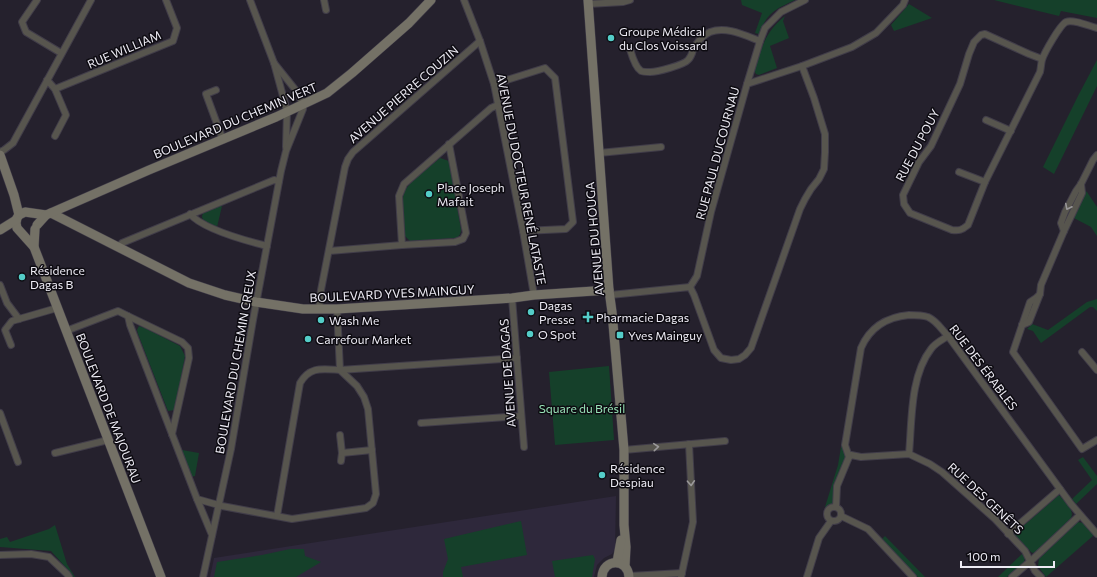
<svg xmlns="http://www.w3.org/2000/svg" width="1097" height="577" font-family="Commissioner,sans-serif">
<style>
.built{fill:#2e283b}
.green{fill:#15402a}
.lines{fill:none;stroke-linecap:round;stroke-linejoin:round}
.street-casing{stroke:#413d49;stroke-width:8}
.secondary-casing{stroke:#413d49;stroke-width:10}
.street{stroke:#57554e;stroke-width:6}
.secondary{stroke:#747166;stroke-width:9}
.oneway{stroke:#9a9899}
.poi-dot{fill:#54cdc8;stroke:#0d0b11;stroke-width:1.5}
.labels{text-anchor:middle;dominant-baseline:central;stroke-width:3;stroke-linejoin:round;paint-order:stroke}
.poi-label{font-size:12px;fill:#edebf4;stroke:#0d0b11;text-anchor:start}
.street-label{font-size:12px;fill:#edebf4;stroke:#0d0b11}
.park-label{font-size:12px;fill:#97e1b6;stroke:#0d0b11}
</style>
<rect width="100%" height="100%" fill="#25212d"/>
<polygon class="built" points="616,496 615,549 612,554 604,558 597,565 594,577 210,577 214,558"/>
<g class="green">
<path d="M 741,0 L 795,0 C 774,10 768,12 759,34 L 755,33 L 762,13 L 742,5 Z"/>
<polygon points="994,0 1097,0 1097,18 1061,11 1059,16"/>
<polygon points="909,4 932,18 894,31 891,25"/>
<path d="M 785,16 L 783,21 L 789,38 L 770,46 L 777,68 L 759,75 L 756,74 L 754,70 C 762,47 765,32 785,16 Z"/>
<polygon points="1097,60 1097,86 1054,174 1043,167 1078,96"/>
<path d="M 440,158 L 449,161 L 461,229 C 461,234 459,237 455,238 L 410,241 L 405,236 C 404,224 400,204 404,193 C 407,183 431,166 440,158 Z"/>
<polygon points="1084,190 1087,192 1097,207 1097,236 1091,227 1072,217"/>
<polygon points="218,206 222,206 217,227 204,222 202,217 203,212"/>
<polygon points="1097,299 1097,311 1093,307 1090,307 1041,343 1033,331 1027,329 1032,324 1048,330 1087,302"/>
<polygon points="139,326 145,328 180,346 185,356 175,410 168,411 138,334 137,330"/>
<polygon points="609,366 614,440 555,445 549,372"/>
<polygon points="842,441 846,458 835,483 833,495 833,503 829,507 825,507 838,465"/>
<polygon points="182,450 199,453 195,476 190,477 181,453"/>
<polygon points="1083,457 1097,476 1097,484 1076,504 1072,499 1092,480 1078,460"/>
<path d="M 1059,495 C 1064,501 1075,510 1071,518 L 1037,551 L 1033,553 L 1031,552 L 1014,534 Z"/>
<polygon points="521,521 527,555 461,567 463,577 443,577 443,572 448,559 444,539"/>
<polygon points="1077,522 1084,523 1094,535 1046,577 1038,566 1039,559"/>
<polygon points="55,525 67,564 75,577 73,577 69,571 51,551 0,547 0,539 7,537 10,542 49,529"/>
<polygon points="885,536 925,577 918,577 882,539"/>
<polygon points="290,549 304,549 305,556 321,562 296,577 214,577 217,562 262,555"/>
<polygon points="1022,554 1025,558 1024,562 1007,577 998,577"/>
<polygon points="593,555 595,559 592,577 555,577 552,561"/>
</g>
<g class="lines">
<defs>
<g id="street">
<polyline points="37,0 22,22 26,32 61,53"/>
<polyline points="250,0 274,63 287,111 286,147"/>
<polyline points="324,0 326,10"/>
<polyline points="464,0 480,41 494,84 523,231 534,295"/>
<polyline points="588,4 623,2 630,0"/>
<path d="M 630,49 C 632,56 635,67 641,71 C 643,72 648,72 650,72 C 657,72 684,65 688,60 C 691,57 692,54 693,50 C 696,43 703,35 710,32 C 726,26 744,35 760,41"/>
<path d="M 1042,59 L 1029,54 L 985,34 L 981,35 L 974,42 L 969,54 L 960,84 L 931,146 L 919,162 L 903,195 L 904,204 L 910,213 L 952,230 C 959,231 962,230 968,225 L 985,182 L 1040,72 C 1041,68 1041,63 1042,60 C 1044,53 1060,25 1066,22 C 1073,19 1089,26 1097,28"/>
<polyline points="47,80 55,89 66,115 55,136"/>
<polyline points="494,84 545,68 555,78 573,222 566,229 523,231"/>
<polyline points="747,84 760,41 765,28 781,12 805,0"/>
<polyline points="55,89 173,41 177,28 166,0"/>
<polyline points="216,90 206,94 223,140"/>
<polyline points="986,120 1011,131"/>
<polyline points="0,152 4,150 13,143 91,0"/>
<polyline points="599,153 661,147"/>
<polyline points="959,172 985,182"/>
<path d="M 190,214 C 203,229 247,241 267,246"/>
<polyline points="1064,231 1061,223 1065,212 1076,191 1081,184 1093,160 1097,155"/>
<polyline points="402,245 399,196 404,184 491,108 498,105"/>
<polyline points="119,247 122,243 274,180 279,181"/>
<polyline points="329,251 402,245 455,242 463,239 466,233 449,144"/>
<polyline points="0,285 7,303 19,319"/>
<polyline points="690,287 697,276 711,212 747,84 802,66 852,47 876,33 903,5 905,0"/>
<polyline points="1040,294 1036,298 1030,302 1013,352 1082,449 1097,440"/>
<polyline points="610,295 690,287 694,295 714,350 721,358 731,360 739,359 745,355 751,348 800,209 805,199 811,189 819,179 824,169 825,152 825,134 814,98 802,66"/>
<polyline points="512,298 524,447"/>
<polyline points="319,309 321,290 345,167 348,159 353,152 480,41"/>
<polyline points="128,316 182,342 188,348 189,358 172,434"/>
<polyline points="1022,325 1029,322 1040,294 1041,285 1064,231 1082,193 1081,184"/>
<polyline points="66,331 118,311 128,316 130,325 197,499 222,506 292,519 366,508 373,503 376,494 368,409 364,397 357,386 340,370 337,309"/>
<polyline points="11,345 5,330 12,321 57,308"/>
<polyline points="1082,352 1097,370"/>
<polyline points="0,413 18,462"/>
<polyline points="421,423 521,416"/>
<polyline points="340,435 342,453 341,461"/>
<polyline points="624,450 725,441"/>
<polyline points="55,453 108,440"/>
<polyline points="342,453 372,450"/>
<path d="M 909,454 C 912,421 910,376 931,349 C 935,343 942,340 948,336"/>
<polyline points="849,457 851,455 861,457 909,454 930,464 942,472 995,519 1025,551 1035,571 1041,577"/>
<polyline points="197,499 212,535"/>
<circle cx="834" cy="514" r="7"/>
<path d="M 836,507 L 837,486 L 849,457 L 845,445 L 861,348 C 870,327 887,317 909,315 C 916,315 922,315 928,317 C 937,321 941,329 948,336 L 1071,504 L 1097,534"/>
<path d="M 277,516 L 300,383 C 310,366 322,369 340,370 L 517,358"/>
<polyline points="841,516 868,529 913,577"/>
<polyline points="1008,534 1060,489"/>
<polyline points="0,555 31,554 49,557 67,574 69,577"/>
<polyline points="630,576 682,573"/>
<polyline points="203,577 231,449 253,320 281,171 286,151 303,109 303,104 298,93 274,63"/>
<polyline points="681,577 693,522 689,444"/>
<polyline points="807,577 819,538 831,521"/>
<polyline points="1012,577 1033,559 1080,515"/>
</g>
<g id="secondary">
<polyline points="588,0 609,290 612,312 624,450 624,525 626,547 625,566"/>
<polyline points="0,155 14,195 19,215"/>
<polyline points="51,213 189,283 225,295 256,302 303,309 337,309 512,298 534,295 609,290"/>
<polyline points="46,215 25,212 19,215 17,218 16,223 17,228 34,247 161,577"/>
<polyline points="37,225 46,215 149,170 276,117 327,93 352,73 409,23 431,0"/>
<polyline points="0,230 16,220"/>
<polyline points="34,247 35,229"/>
<polyline points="617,562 621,540"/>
<path d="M 602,577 C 603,558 628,558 629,577"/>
</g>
</defs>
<use href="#street" class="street-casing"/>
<use href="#secondary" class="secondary-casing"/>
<use href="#street" class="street"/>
<use href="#secondary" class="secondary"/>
</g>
<defs><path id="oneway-chevron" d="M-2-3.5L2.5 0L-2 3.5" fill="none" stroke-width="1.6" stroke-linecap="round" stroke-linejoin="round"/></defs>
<g class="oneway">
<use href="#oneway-chevron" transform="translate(1068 207) rotate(117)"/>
<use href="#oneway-chevron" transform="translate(656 447) rotate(-5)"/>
<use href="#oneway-chevron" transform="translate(691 483) rotate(87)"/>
</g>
<g class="poi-dot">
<circle cx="611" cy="38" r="4"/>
<circle cx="429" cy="194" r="4"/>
<circle cx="22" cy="277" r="4"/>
<circle cx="531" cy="312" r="4"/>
<path d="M586 311h4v4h4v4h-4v4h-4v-4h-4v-4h4z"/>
<circle cx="321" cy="320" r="4"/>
<circle cx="530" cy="334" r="4"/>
<rect x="616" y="331" width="8" height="8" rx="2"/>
<circle cx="308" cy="339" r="4"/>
<circle cx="602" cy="475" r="4"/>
</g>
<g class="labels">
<g class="poi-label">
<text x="619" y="31">Groupe Médical<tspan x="619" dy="14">du Clos Voissard</tspan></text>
<text x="437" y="187">Place Joseph<tspan x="437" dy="14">Mafait</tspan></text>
<text x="30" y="270">Résidence<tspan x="30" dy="14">Dagas B</tspan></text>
<text x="539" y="305">Dagas<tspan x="539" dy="14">Presse</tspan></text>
<text x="596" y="317">Pharmacie Dagas</text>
<text x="329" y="320">Wash Me</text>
<text x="538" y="334">O Spot</text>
<text x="628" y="335">Yves Mainguy</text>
<text x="316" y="339">Carrefour Market</text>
<text x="610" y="468">Résidence<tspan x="610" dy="14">Despiau</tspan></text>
</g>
<g class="street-label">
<text transform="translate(124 49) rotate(-23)">RUE WILLIAM</text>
<text transform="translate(403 94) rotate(-41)">AVENUE PIERRE COUZIN</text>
<text transform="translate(235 120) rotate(-23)">BOULEVARD DU CHEMIN VERT</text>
<text transform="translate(917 145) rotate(-62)">RUE DU POUY</text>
<text transform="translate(717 153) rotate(-75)">RUE PAUL DUCOURNAU</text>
<text transform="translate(522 179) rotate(79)">AVENUE DU DOCTEUR RENÉ LATASTE</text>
<text transform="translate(594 239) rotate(-95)">AVENUE DU HOUGA</text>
<text transform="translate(392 293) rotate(-3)">BOULEVARD YVES MAINGUY</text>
<text transform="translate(235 362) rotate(-80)">BOULEVARD DU CHEMIN CREUX</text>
<text transform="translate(984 367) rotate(53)">RUE DES ÉRABLES</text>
<text transform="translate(507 373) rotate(-94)">AVENUE DE DAGAS</text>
<text transform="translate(109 408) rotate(69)">BOULEVARD DE MAJOURAU</text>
<text transform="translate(986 498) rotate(43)">RUE DES GENÊTS</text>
</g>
<g class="park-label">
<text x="582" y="408">Square du Brésil</text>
</g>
</g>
<path d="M961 561v6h93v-6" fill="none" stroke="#edebf4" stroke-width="2"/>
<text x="967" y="561" font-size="12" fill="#edebf4" stroke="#0d0b11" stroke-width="3" paint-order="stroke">100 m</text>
</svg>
